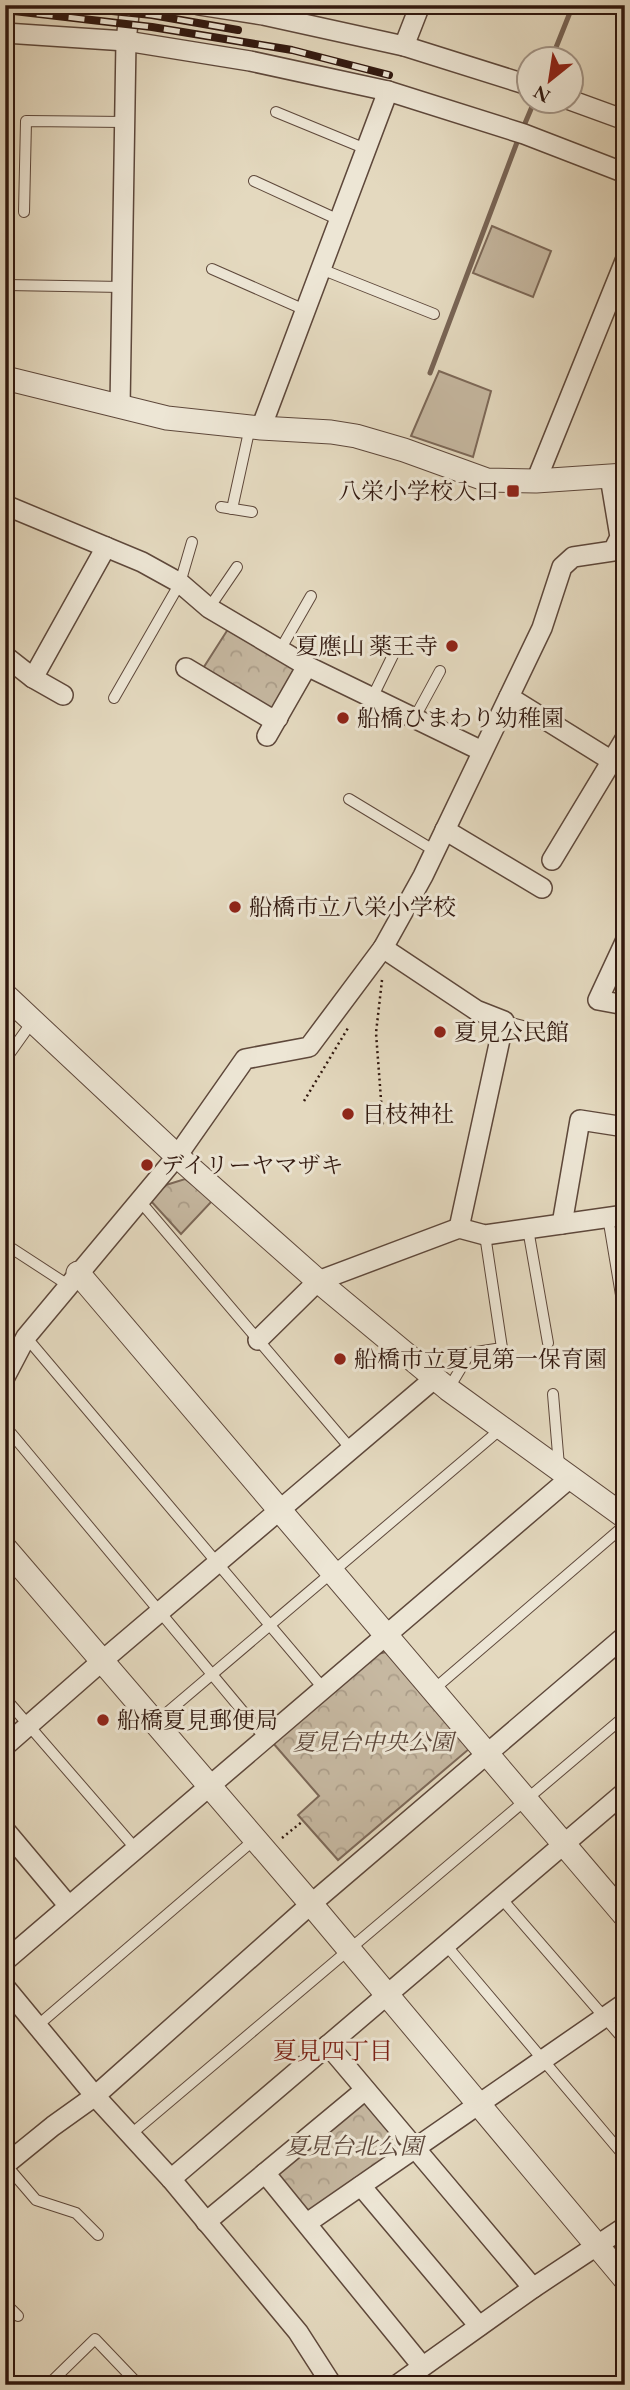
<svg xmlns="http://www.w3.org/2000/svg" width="630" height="2390" font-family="'EB Garamond','Noto Serif JP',serif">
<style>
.grass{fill:#c6b8a1;stroke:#7c6858;stroke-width:2}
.forest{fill:url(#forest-crowns);stroke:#7c6858;stroke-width:2}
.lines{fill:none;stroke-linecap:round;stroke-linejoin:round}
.stream{stroke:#786455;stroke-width:5}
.service-casing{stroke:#5e483b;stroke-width:12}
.minor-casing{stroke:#5e483b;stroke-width:22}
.tertiary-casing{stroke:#5e483b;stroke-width:25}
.path{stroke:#31180f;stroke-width:2.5;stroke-dasharray:2 3.5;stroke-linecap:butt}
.service{stroke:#ede6d5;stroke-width:10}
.minor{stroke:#ede6d5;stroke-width:19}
.tertiary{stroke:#ede6d5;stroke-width:23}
.rail-casing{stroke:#31180f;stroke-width:8}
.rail{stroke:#ede6d5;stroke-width:5;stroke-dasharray:16;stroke-linecap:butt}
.poi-dot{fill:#8f2418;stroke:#ede6d5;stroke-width:2.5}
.labels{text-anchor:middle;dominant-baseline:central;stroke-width:6;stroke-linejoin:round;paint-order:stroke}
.poi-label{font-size:23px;fill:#31180f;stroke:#ede6d5;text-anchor:start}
.park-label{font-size:23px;font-style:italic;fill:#5e483b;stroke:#ede6d5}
.neighbourhood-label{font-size:24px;fill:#7a1f14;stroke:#ede6d5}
</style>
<defs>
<pattern id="forest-crowns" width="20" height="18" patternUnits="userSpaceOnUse" patternTransform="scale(1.75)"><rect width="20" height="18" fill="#c6b8a1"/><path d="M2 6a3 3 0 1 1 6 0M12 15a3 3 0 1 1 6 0" fill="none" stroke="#ab9d89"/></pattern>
</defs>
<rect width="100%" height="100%" fill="#e4d9bf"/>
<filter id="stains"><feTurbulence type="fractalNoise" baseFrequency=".00286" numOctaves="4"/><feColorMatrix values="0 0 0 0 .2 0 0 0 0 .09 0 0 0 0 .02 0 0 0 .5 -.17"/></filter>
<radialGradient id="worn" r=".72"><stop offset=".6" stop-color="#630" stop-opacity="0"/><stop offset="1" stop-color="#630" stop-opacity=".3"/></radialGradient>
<g class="grass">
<polygon points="492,226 551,251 533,297 473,273"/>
<polygon points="439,371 491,391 473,457 411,436"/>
</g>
<g class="forest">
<polygon points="230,626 296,667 277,710 266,710 202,670"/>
<polygon points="185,1179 213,1200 181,1234 150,1200 166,1185"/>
<polygon points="386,1652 469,1749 338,1860 298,1815 319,1796 273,1743 369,1656"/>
<polygon points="364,2098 404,2147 308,2216 273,2174"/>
</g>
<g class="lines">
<g class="stream">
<polyline points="551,60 573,5"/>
<polyline points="523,128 534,102"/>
<polyline points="430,373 519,137"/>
</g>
<defs>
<g id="service">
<polyline points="276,112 366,149"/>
<polyline points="254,181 339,220"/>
<polyline points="24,212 26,121 125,122"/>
<polyline points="212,269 305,310"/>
<polyline points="321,269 434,314"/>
<polyline points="7,285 122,287"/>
<polyline points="221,507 252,512"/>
<polyline points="232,509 250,427"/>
<polyline points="209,608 237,567"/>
<polyline points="280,650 311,596"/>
<polyline points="114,698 180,583 192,542"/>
<polyline points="372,698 395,651"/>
<polyline points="414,719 440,671"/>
<polyline points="349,799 435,851"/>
<polyline points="504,1021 546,1032"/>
<polyline points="5,1060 32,1022"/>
<polyline points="139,1200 351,1449"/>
<polyline points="608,1217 625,1319"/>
<polyline points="528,1229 548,1343"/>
<polyline points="5,1244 68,1285"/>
<polyline points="26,1337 323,1688"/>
<polyline points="449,1388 470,1353 502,1348 485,1235"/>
<polyline points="553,1394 559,1466"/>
<polyline points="5,1426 265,1738"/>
<polyline points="433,1690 625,1525"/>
<polyline points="5,1698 135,1848"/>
<polyline points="156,1722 502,1428"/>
<polyline points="501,1898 625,2041"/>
<polyline points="446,1945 625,2157"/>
<polyline points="37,2026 255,1839"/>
<polyline points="130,2135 625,1716"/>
<polyline points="6,2165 36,2200 76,2213 98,2235"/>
<polyline points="5,2303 18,2316"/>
<polyline points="48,2385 95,2339 137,2383 135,2385"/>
</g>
<g id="minor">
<polyline points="199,5 263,15 404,46 528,85"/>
<polyline points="5,33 126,41 250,61 388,91 524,134 625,173"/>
<polyline points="404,46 420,5"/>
<polyline points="570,100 625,120"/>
<polyline points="120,407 126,41 130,5"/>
<polyline points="261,428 388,91"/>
<polyline points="536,481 625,261"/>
<polyline points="5,505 142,562 180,583 209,608 307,666 482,751"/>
<polyline points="5,656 33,678 63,695"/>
<polyline points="186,668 268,717 278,718"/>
<polyline points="33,678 106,547"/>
<polyline points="509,697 625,769"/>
<polyline points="267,736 307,666"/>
<polyline points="445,830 542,888"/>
<polyline points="552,860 625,739"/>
<polyline points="625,942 598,1000 625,1005"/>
<polyline points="383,948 476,1010 504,1021 459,1228"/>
<polyline points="562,1224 580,1120 625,1127"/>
<polyline points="258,1340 318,1281 459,1228 485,1235 625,1215"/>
<polyline points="5,1377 26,1337 177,1156 245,1059 309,1047 383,948 423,876 542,628 562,567 573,557 613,551 620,537 610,477"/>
<polyline points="5,1746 102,1661 435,1378"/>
<polyline points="5,1830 68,1905"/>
<polyline points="5,1961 570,1478"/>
<polyline points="5,1987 95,2096 171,2179 298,2332 332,2385"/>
<polyline points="328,2045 533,2288"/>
<polyline points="5,2165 53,2126 95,2096 311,1904 625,1636"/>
<polyline points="265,2173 365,2090"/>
<polyline points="171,2179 625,1792"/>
<polyline points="361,2186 479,2326"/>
<polyline points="206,2222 265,2173 422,2366"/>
<polyline points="307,2223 625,2003"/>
<polyline points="397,2385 533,2288 625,2227"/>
</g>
<g id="tertiary">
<polyline points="5,378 167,418 261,428 331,432 356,436 404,450 487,480 536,481 625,475"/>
<polyline points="5,995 177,1156 318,1281 448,1389 625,1517"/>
<polyline points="78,1273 625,1916"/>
<polyline points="5,1548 311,1904 625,2279"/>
</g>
</defs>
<use href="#service" class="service-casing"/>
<use href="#minor" class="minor-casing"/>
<use href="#tertiary" class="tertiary-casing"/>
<g class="path">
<polyline points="382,980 376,1033 383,1126"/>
<polyline points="304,1101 348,1028"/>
<polyline points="282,1838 303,1821"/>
</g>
<use href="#service" class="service"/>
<use href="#minor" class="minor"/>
<use href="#tertiary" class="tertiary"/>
<defs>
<g id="rail">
<polyline points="82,8 152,15 238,30"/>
<polyline points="5,10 152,27 292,50 389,75"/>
</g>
</defs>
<use href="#rail" class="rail-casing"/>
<use href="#rail" class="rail"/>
</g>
<g class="poi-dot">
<rect x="506" y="484" width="14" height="14" rx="3.5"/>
<circle cx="452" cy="646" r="7"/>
<circle cx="343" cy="718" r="7"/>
<circle cx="235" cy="907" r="7"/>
<circle cx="440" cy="1032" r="7"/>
<circle cx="348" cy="1114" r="7"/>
<circle cx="147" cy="1165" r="7"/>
<circle cx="340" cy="1359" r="7"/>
<circle cx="103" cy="1720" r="7"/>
</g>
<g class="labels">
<g class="poi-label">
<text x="499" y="491" text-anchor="end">八栄小学校入口</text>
<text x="438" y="646" text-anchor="end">夏應山 薬王寺</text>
<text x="357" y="718">船橋ひまわり幼稚園</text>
<text x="249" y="907">船橋市立八栄小学校</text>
<text x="454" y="1032">夏見公民館</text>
<text x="362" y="1114">日枝神社</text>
<text x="161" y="1165">デイリーヤマザキ</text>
<text x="354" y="1359">船橋市立夏見第一保育園</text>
<text x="117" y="1720">船橋夏見郵便局</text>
</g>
<g class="park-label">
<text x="373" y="1742">夏見台中央公園</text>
<text x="354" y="2146">夏見台北公園</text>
</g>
<g class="neighbourhood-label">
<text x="333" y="2050">夏見四丁目</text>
</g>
</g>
<rect width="630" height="2390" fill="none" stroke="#e4d9bf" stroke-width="28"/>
<rect x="7" y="7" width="616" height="2376" fill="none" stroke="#31180f" stroke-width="3.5"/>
<rect x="14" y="14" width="602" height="2362" fill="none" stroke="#31180f" stroke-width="2"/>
<g transform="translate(550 80) rotate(210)"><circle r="33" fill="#ede6d5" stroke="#a29486" stroke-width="2"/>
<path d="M0-5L12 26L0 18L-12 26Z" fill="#8f2418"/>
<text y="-10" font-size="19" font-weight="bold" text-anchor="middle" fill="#31180f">N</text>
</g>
<rect width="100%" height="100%" filter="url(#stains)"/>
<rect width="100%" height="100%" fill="url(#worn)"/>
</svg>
